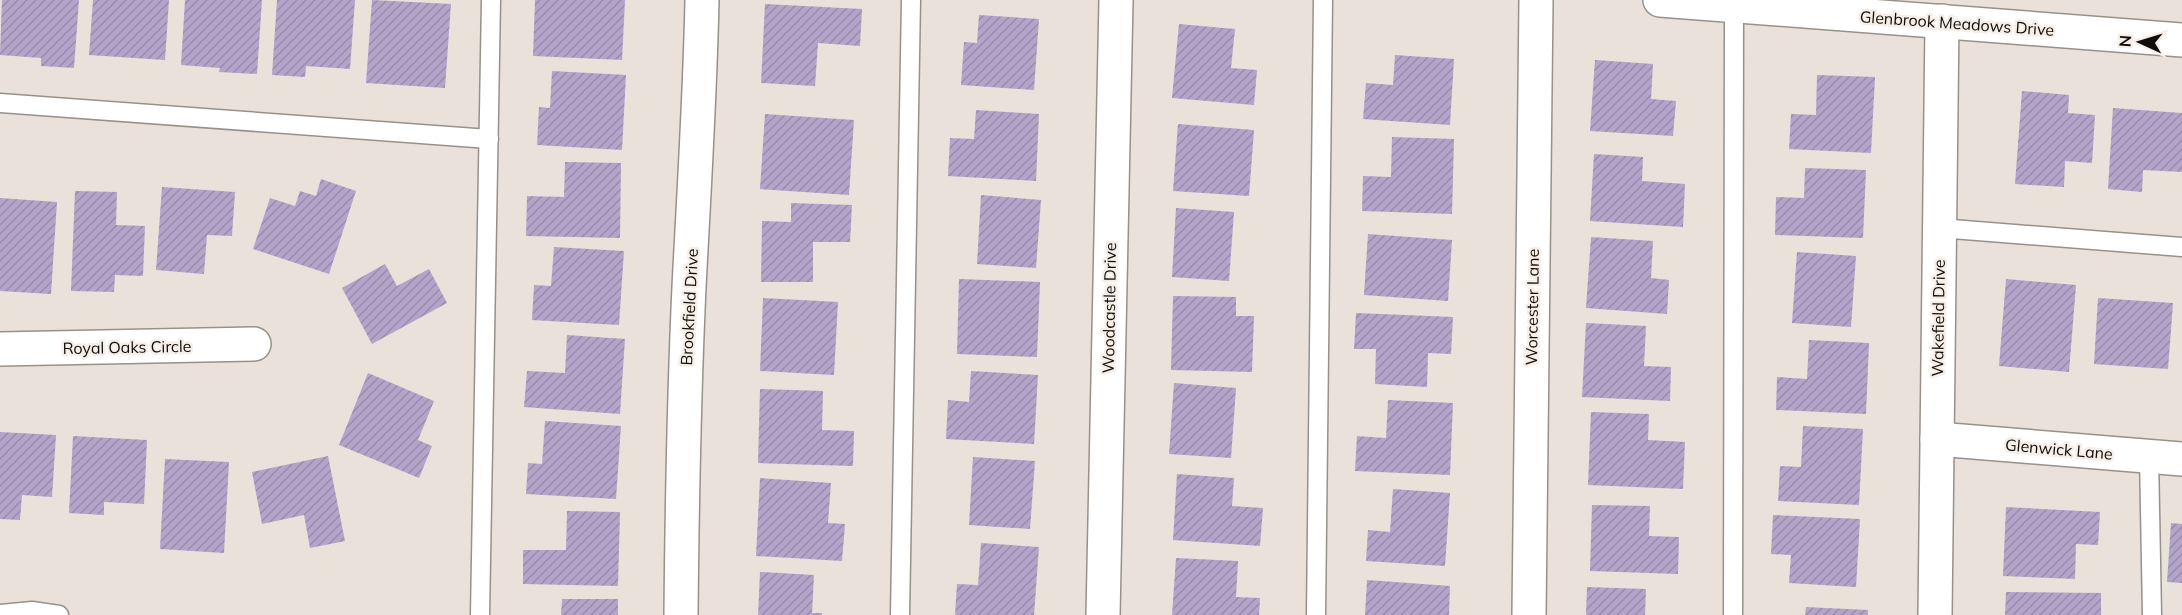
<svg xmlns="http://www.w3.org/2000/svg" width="2182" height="615" font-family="Mulish,sans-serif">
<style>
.building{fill:url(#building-hatch)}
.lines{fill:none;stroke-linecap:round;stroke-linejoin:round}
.service-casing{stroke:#98918a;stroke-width:21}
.minor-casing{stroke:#98918a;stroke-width:36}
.service{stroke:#fff;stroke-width:18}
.minor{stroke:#fff;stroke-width:33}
.labels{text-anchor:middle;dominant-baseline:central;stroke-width:5;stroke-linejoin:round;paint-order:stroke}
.street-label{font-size:16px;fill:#0f0d0b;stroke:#f6eee7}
</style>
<defs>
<pattern id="building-hatch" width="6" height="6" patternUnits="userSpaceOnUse" patternTransform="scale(1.5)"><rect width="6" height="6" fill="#b3a4ca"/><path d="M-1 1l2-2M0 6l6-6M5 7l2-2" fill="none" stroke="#998cac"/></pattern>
</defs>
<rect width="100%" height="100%" fill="#e9e1da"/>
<g class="building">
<polygon points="2,0 79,0 74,68 41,66 41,58 0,55"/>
<polygon points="93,0 169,0 165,60 89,55"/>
<polygon points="185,0 262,0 257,74 219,72 220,68 181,65"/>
<polygon points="277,0 355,0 350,69 306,66 305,77 272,75"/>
<polygon points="372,0 451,4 445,88 366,83"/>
<polygon points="535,0 625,0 622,60 533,56"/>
<polygon points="765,4 862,9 860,46 818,43 815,86 761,83"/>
<polygon points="979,15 1039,19 1034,90 961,85 964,42 977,43"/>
<polygon points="1179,24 1235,29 1231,68 1257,70 1254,105 1172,98"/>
<polygon points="1395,55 1454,59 1450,125 1363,119 1366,83 1393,85"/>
<polygon points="1595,60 1653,64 1651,99 1676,101 1673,136 1590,131"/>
<polygon points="552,71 626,75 622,150 537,145 539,107 550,108"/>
<polygon points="1817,75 1875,77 1871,153 1789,149 1791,114 1816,115"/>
<polygon points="2022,91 2069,95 2068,113 2095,115 2092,163 2065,161 2064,187 2015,184"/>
<polygon points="2113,108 2182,113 2182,172 2143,170 2142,192 2108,189"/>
<polygon points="976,110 1039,114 1036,181 948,176 950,138 974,139"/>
<polygon points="765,114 854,120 849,195 760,189"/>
<polygon points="1178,124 1254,130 1249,196 1173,191"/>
<polygon points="1392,137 1454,139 1452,214 1362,211 1363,176 1391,177"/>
<polygon points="1594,154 1643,157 1642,181 1685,184 1683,227 1590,221"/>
<polygon points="565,162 621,163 620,238 526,236 527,196 564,197"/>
<polygon points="1805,168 1866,170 1863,238 1775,235 1776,197 1804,198"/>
<polygon points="321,179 356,191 329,274 253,249 270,198 295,206 300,191 316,196"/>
<polygon points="162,187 235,192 232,236 207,235 204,274 156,270"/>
<polygon points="75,191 117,192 116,225 145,226 143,276 115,275 114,292 71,291"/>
<polygon points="981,195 1041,200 1036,268 977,264"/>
<polygon points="0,198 57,202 51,294 0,291"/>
<polygon points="791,203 852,205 850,242 813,242 813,282 761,282 762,221 791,222"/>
<polygon points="1176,208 1234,212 1229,281 1172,277"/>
<polygon points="1368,234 1452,240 1448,301 1364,295"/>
<polygon points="1591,237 1653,241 1651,278 1669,280 1667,314 1586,308"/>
<polygon points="554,247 624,251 619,325 532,320 534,285 551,286"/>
<polygon points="1797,252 1856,256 1851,327 1792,323"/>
<polygon points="385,264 397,286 429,269 447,303 372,344 342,288"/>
<polygon points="959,279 1040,282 1037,357 957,354"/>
<polygon points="2006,279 2076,285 2069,372 1999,366"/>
<polygon points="1173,296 1236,297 1236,316 1254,316 1252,372 1171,370"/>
<polygon points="763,298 838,302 834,375 760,371"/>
<polygon points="2098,298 2173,303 2168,369 2094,364"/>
<polygon points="1356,313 1453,317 1451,354 1428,353 1427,387 1375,384 1376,349 1354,349"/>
<polygon points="1586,323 1646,326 1644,366 1671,367 1670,401 1582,397"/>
<polygon points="567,335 625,339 620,414 524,407 527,371 565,373"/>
<polygon points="1809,340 1869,343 1866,414 1776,410 1777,377 1807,379"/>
<polygon points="971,371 1038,375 1034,444 946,439 948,400 969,402"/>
<polygon points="368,373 434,401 418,440 432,446 419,478 339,445"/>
<polygon points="1174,383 1236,388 1231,458 1169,454"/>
<polygon points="760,389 823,391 822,430 854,431 853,466 758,463"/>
<polygon points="1388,400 1453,403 1450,475 1355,471 1357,436 1386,438"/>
<polygon points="1591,412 1649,414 1648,440 1685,442 1683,489 1588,485"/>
<polygon points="545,421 621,426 616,499 526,494 528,463 542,464"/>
<polygon points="1803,426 1863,429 1859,505 1778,501 1780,466 1801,467"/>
<polygon points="0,432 56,435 52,497 22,495 20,520 0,519"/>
<polygon points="73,436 147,440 144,504 104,502 104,515 69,513"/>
<polygon points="328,456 345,541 310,548 304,515 262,524 252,472"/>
<polygon points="973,457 1035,461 1030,529 969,525"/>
<polygon points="165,459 229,462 224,553 160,549"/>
<polygon points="1177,474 1234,478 1232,506 1263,508 1260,546 1173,540"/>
<polygon points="760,478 831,483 828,523 845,524 842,561 756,556"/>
<polygon points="1393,489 1450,493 1445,566 1366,561 1368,530 1390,532"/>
<polygon points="1592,505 1650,506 1649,536 1679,537 1678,574 1590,571"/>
<polygon points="2006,507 2100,512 2098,545 2076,544 2075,579 2003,576"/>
<polygon points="567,511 620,512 618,586 523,584 523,550 566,550"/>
<polygon points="1773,515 1860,519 1856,587 1789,583 1791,555 1771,554"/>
<polygon points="2171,523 2182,524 2182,583 2167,582"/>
<polygon points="981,543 1039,547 1034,615 955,615 957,584 978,585"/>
<polygon points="1176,558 1238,561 1236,597 1260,598 1259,615 1172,615"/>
<polygon points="760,572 814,575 812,613 822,613 822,615 758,615"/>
<polygon points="1367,580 1450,586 1449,615 1365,615"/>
<polygon points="1587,587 1646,589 1645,615 1586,615"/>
<polygon points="2006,592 2101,593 2101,615 2005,615"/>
<polygon points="562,599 618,599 618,615 561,615"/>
<polygon points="1806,607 1868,610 1868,615 1805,615"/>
</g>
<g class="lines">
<defs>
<g id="service">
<polyline points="0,103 489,139"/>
<polyline points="1939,228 2182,247"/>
<polyline points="2149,456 2152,615"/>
<polyline points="0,614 32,611 59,615"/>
<polyline points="480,615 491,0"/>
<polyline points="900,615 911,0"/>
<polyline points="1316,615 1323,0"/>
<polyline points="1733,615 1734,6"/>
</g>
<g id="minor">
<polyline points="1660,0 2182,40"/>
<polyline points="0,349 254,344"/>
<polyline points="1937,439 2182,459"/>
<path d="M 681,615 C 682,506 684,396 689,287 C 694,191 700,96 702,0"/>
<polyline points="1103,615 1116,0"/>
<polyline points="1529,615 1536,0"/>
<polyline points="1935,615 1942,21"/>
</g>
</defs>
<use href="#service" class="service-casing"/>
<use href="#minor" class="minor-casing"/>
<use href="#service" class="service"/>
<use href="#minor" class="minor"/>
</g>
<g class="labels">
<g class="street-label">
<text transform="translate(1957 23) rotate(4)">Glenbrook Meadows Drive</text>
<text transform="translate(689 307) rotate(-87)">Brookfield Drive</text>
<text transform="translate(1532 307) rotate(-89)">Worcester Lane</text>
<text transform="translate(1109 308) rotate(-89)">Woodcastle Drive</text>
<text transform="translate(1938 318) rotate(-89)">Wakefield Drive</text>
<text transform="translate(127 347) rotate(-1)">Royal Oaks Circle</text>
<text transform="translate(2059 449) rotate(5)">Glenwick Lane</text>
</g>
</g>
<g transform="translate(2140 42) rotate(274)" stroke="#f6eee7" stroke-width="4.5" paint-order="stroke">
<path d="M0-4.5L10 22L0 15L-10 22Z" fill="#0f0d0b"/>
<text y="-9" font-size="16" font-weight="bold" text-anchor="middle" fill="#0f0d0b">N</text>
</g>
</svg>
